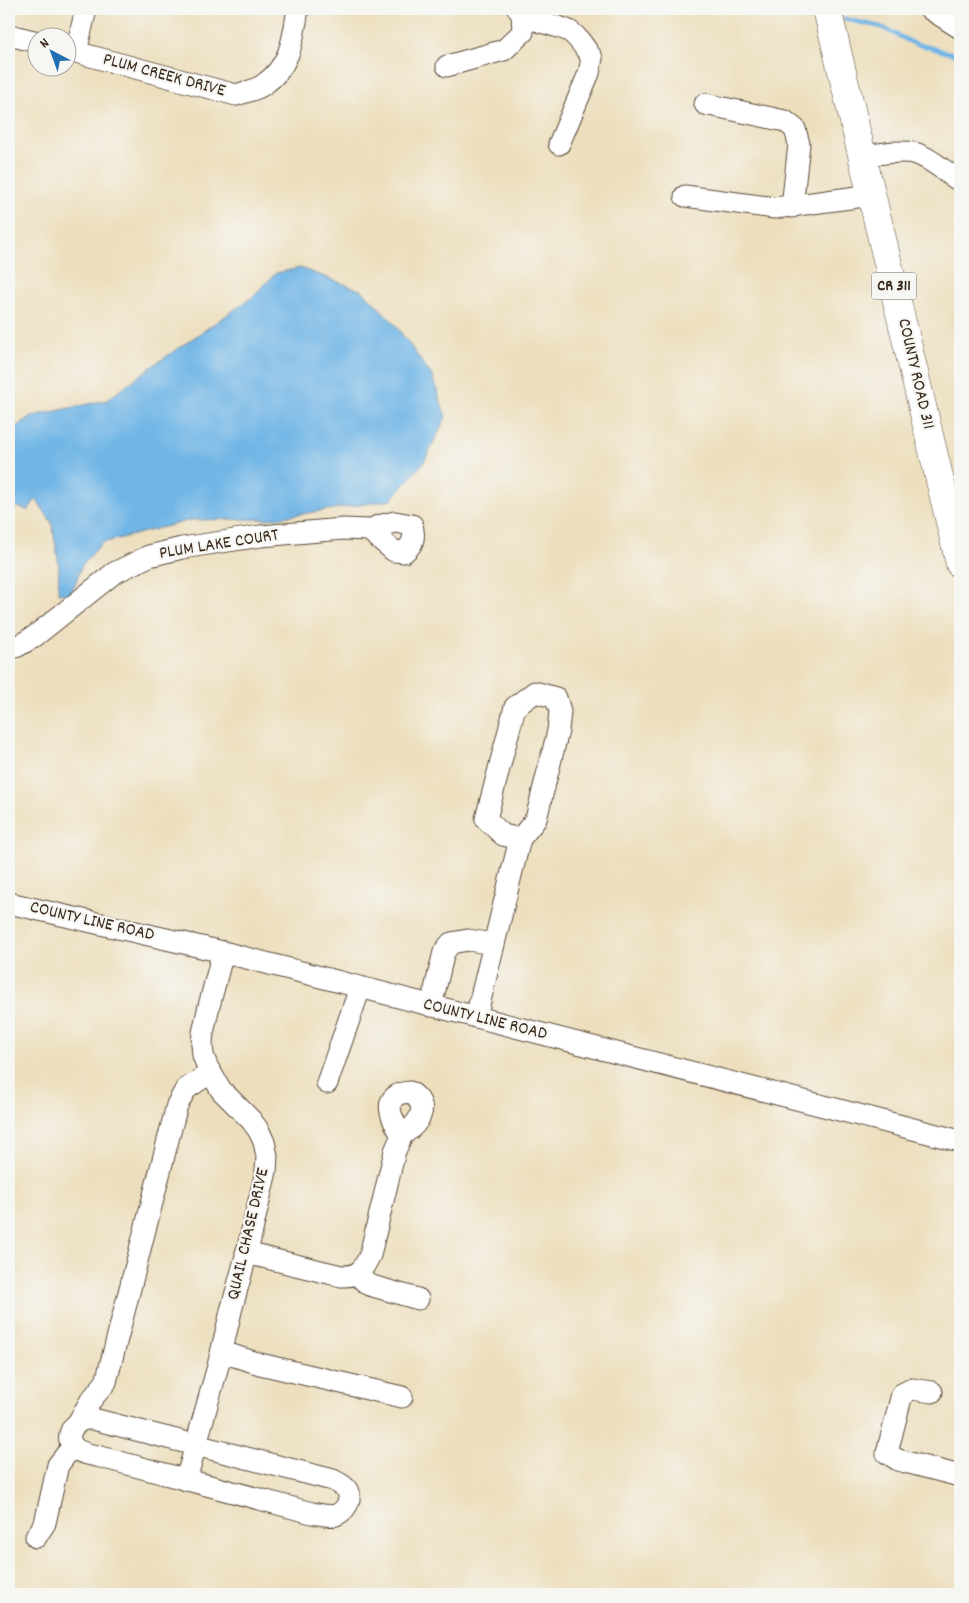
<svg xmlns="http://www.w3.org/2000/svg" width="969" height="1603" font-family="Dekko,sans-serif">
<style>
.water{fill:#6fb5e6;stroke:#557082}
.lines{fill:none;stroke-linecap:round;stroke-linejoin:round}
.stream{stroke:#6fb5e6;stroke-width:4.5}
.minor-casing{stroke:#564536;stroke-width:23}
.major-casing{stroke:#564536;stroke-width:29}
.minor{stroke:#fff;stroke-width:21}
.major{stroke:#fff;stroke-width:28}
.labels{text-anchor:middle;dominant-baseline:central;stroke-width:4.5;stroke-linejoin:round;paint-order:stroke}
.shield{fill:#f6f6f2;stroke:#73675e;stroke-width:1}
.shield-label{font-size:16px;font-weight:bold;fill:#3b2a1e}
.street-label{font-size:18px;fill:#3b2a1e;stroke:#f6f6f2}
</style>
<rect width="100%" height="100%" fill="#f6f6f2"/>
<filter id="ink" filterUnits="userSpaceOnUse"><feTurbulence type="fractalNoise" baseFrequency=".02" numOctaves="2"/><feDisplacementMap in="SourceGraphic" scale="10" xChannelSelector="R" yChannelSelector="G"/><feConvolveMatrix kernelMatrix="1 2 1 2 8 2 1 2 1" color-interpolation-filters="sRGB"/></filter>
<filter id="wash" filterUnits="userSpaceOnUse"><feTurbulence type="fractalNoise" baseFrequency=".0096" numOctaves="4" result="noise"/><feDisplacementMap in="SourceGraphic" scale="20" xChannelSelector="R" yChannelSelector="G"/><feGaussianBlur stdDeviation="1.12" result="paint"/><feColorMatrix in="noise" values="0 0 0 0 0 0 0 0 0 0 0 0 0 0 0 0 0 1.4 0 .05"/><feComposite in="paint" operator="in"/></filter>
<g filter="url(#wash)">
<rect width="100%" height="100%" fill="#eddfbe"/>
<polygon class="water" points="300,268 363,291 394,323 432,376 446,417 424,462 391,500 269,519 191,520 102,543 82,565 71,595 58,593 59,566 52,523 36,499 28,510 9,505 9,432 32,416 107,400 151,367 250,299 276,273"/>
<g class="lines">
<polyline class="stream" points="845,19 881,27 913,43 957,55 960,58"/>
</g>
</g>
<g filter="url(#ink)">
<g class="lines">
<defs>
<g id="minor">
<path d="M 518,9 C 531,23 552,23 569,31 C 578,36 586,50 592,58 L 589,73 L 559,144"/>
<polyline points="930,9 960,28"/>
<polyline points="9,35 38,42"/>
<path d="M 68,50 L 236,95 C 245,92 256,90 263,85 C 291,66 293,39 298,9"/>
<polyline points="76,52 86,9"/>
<polyline points="447,66 504,50 523,32 522,14"/>
<polyline points="705,104 785,121 795,129 799,144 792,207"/>
<path d="M 863,156 C 879,154 898,150 914,153 C 930,157 946,173 960,181"/>
<polyline points="685,196 775,208 872,195"/>
<path d="M 395,522 L 412,525 C 415,537 414,544 404,552 L 394,551 L 369,530 L 378,526 Z"/>
<polyline points="9,649 18,646 35,636 114,573 149,556 182,548 261,536 343,529 369,530"/>
<polyline points="9,903 223,952 960,1141"/>
<polyline points="494,944 520,839 503,835 486,819 515,707 535,692 556,698 560,711 558,731 536,819 520,839"/>
<polyline points="431,1006 444,952 451,943 468,940 494,944 476,1017"/>
<polyline points="327,1083 360,988"/>
<path d="M 410,1092 C 432,1106 419,1124 402,1135 C 391,1119 379,1094 410,1092 Z"/>
<path d="M 246,1253 L 341,1276 C 358,1277 363,1270 370,1255 L 395,1151 L 402,1135"/>
<polyline points="359,1273 362,1279 369,1285 418,1299"/>
<polyline points="222,1352 260,1364 402,1397"/>
<polyline points="932,1392 912,1389 902,1394 887,1453 898,1460 960,1476"/>
<path d="M 86,1419 L 93,1419 L 333,1480 C 338,1483 346,1486 348,1492 C 352,1501 344,1512 336,1515 C 328,1517 319,1514 312,1513 L 97,1456 C 90,1455 83,1453 77,1450 C 62,1439 72,1423 86,1419 Z"/>
<polyline points="79,1421 91,1400 106,1382 177,1105 186,1089 210,1073"/>
<polyline points="186,1480 218,1366 231,1311 246,1256 266,1171 267,1156 264,1142 259,1131 251,1120 221,1090 207,1066 203,1055 202,1044 203,1033 208,1010 223,952"/>
<polyline points="36,1537 45,1523 58,1465 73,1446"/>
</g>
<polyline id="major" points="827,9 960,564"/>
</defs>
<use href="#minor" class="minor-casing"/>
<use href="#major" class="major-casing"/>
<use href="#minor" class="minor"/>
<use href="#major" class="major"/>
</g>
</g>
<g class="labels">
<rect class="shield" x="871.5" y="272.5" width="45" height="27" rx="4"/>
<g class="shield-label">
<text x="894" y="286">CR 311</text>
</g>
<g class="street-label">
<text transform="translate(164 76) rotate(15)">PLUM CREEK DRIVE</text>
<text transform="translate(915 374) rotate(77)">COUNTY ROAD 311</text>
<text transform="translate(219 545) rotate(-9)">PLUM LAKE COURT</text>
<text transform="translate(92 922) rotate(13)">COUNTY LINE ROAD</text>
<text transform="translate(485 1020) rotate(14)">COUNTY LINE ROAD</text>
<text transform="translate(249 1234) rotate(-77)">QUAIL CHASE DRIVE</text>
</g>
</g>
<rect width="969" height="1603" fill="none" stroke="#f6f6f2" stroke-width="30"/>
<g transform="translate(52 52) rotate(319)"><circle r="24" fill="#f6f6f2" stroke="#aba49d"/>
<path d="M0-4L9 19L0 12L-9 19Z" fill="#1f6fb2"/>
<text y="-8" font-size="14" font-weight="bold" text-anchor="middle" fill="#3b2a1e">N</text>
</g>
</svg>
